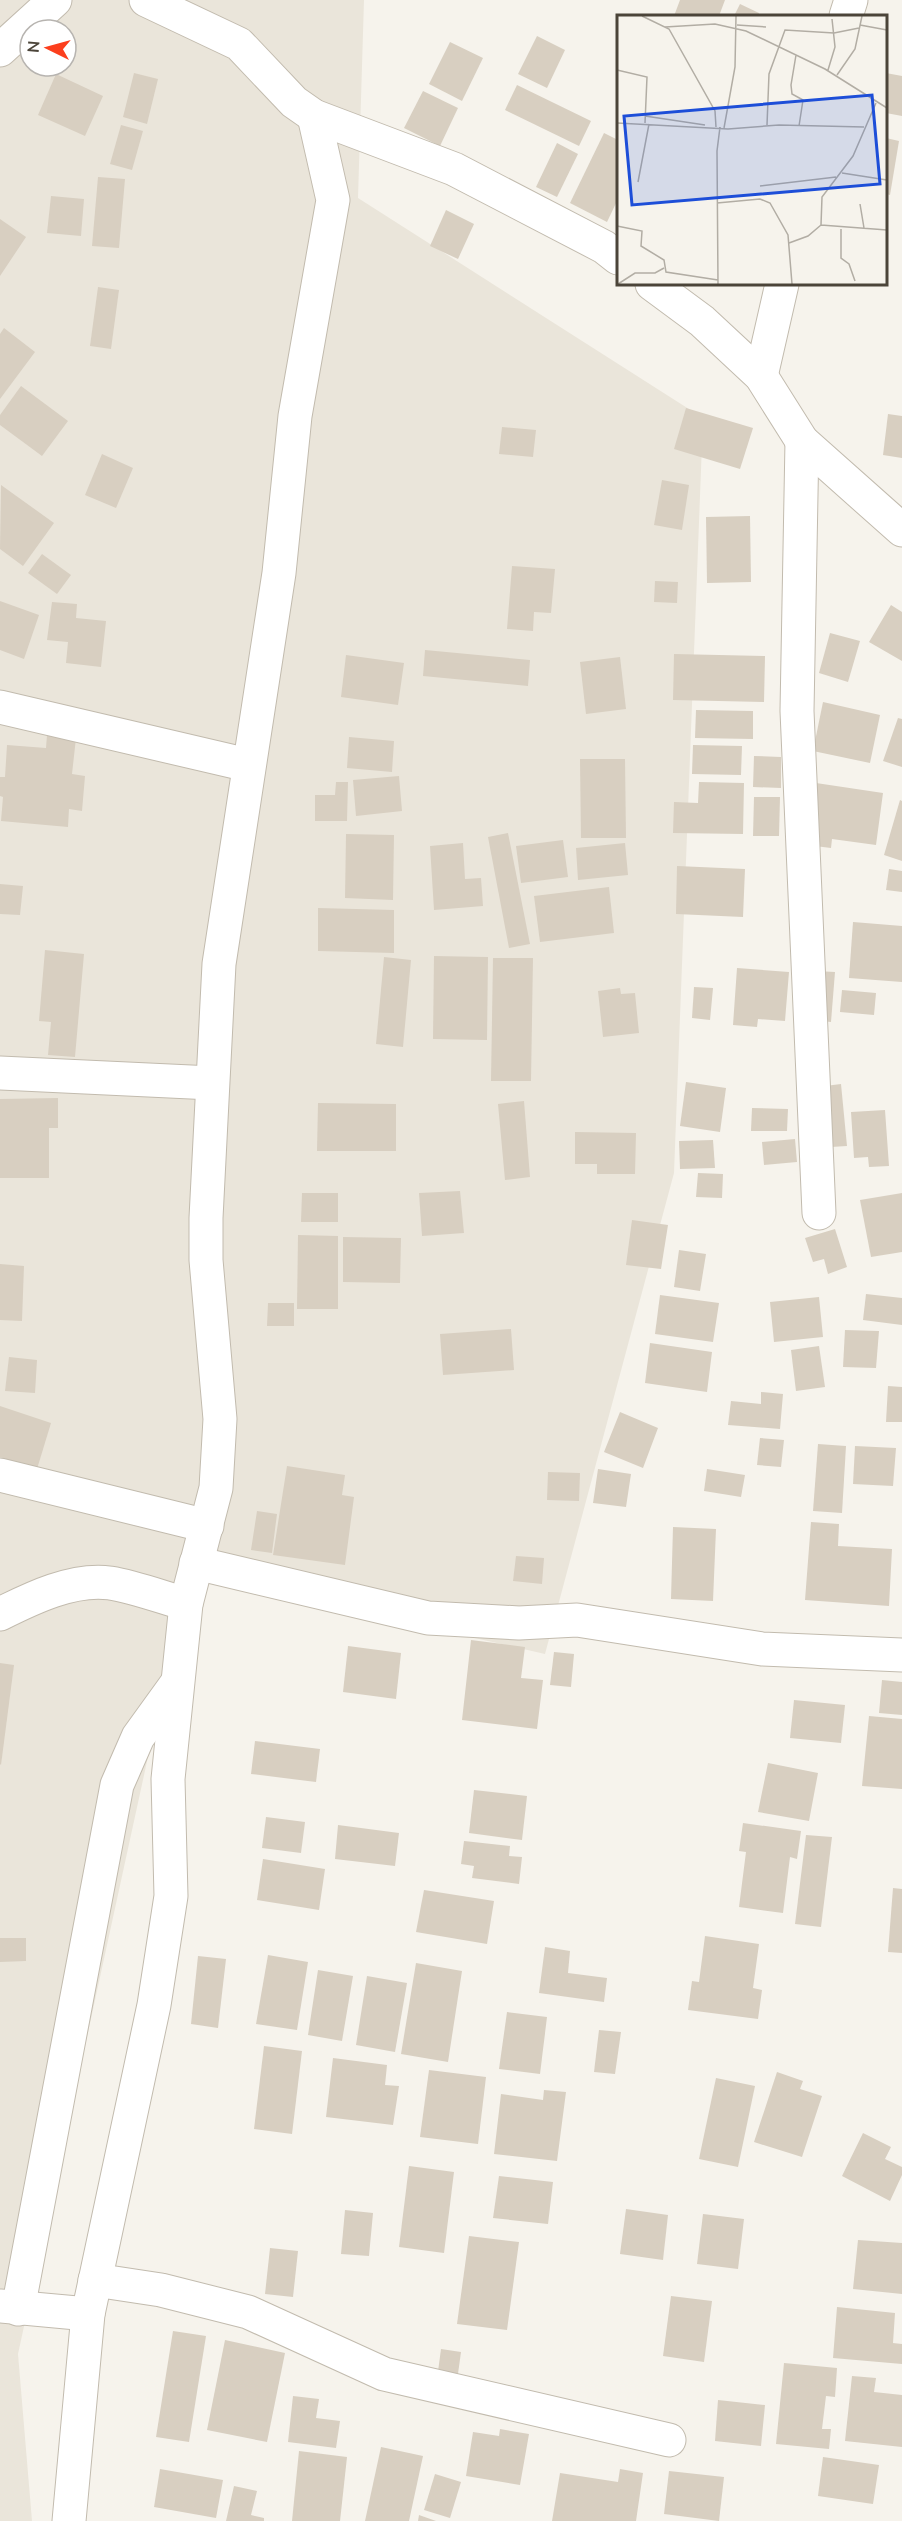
<svg xmlns="http://www.w3.org/2000/svg" width="902" height="2521" font-family="Mulish,sans-serif">
<style>
.residential{fill:#eae5da;fill-rule:evenodd}
.building{fill:#d8cfc1}
.lines{fill:none;stroke-linecap:round;stroke-linejoin:round}
.street-casing{stroke:#c2bbae;stroke-width:35}
.street{stroke:#fff;stroke-width:33}
.inset-road{fill:none;stroke:#b2ada4;stroke-width:1.5}
.view{fill:#1d4ed8;fill-opacity:0.15;stroke:#1d4ed8;stroke-width:3}
.inset-edge{fill:none;stroke:#4b4439;stroke-width:3}
</style>
<rect width="100%" height="100%" fill="#f6f3ec"/>
<path class="residential" d="M 0,0 L 364,0 L 358,198 L 703,418 L 674,1173 L 545,1654 L 188,1573 L 18,2354 L 32,2521 L 0,2521 ZM 30,30 L 66,30 L 66,66 L 30,66 Z"/>
<g class="building">
<polygon points="680,0 725,0 719,16 674,16"/>
<polygon points="740,4 759,13 758,16 734,16"/>
<polygon points="537,36 565,50 547,88 518,74"/>
<polygon points="450,42 483,58 462,101 429,84"/>
<polygon points="134,73 158,79 147,124 123,117"/>
<polygon points="886,73 902,76 902,116 886,113"/>
<polygon points="56,74 103,96 85,136 38,115"/>
<polygon points="517,85 591,121 579,146 505,110"/>
<polygon points="423,91 458,108 440,146 404,128"/>
<polygon points="121,125 143,131 132,170 110,164"/>
<polygon points="604,133 618,140 618,199 607,222 570,203"/>
<polygon points="886,138 899,141 890,195 886,194"/>
<polygon points="557,143 578,154 557,197 536,187"/>
<polygon points="98,177 125,179 119,248 92,246"/>
<polygon points="51,196 84,199 81,236 47,233"/>
<polygon points="446,210 474,224 458,259 430,246"/>
<polygon points="0,219 26,237 0,276"/>
<polygon points="98,287 119,290 111,349 90,346"/>
<polygon points="4,328 35,352 0,399 0,334"/>
<polygon points="21,386 68,421 42,456 0,425 0,415"/>
<polygon points="686,408 753,428 740,469 674,449"/>
<polygon points="888,414 902,416 902,458 883,455"/>
<polygon points="502,427 536,430 533,457 499,454"/>
<polygon points="102,454 133,468 116,508 85,495"/>
<polygon points="662,480 689,485 682,530 654,525"/>
<polygon points="1,485 54,523 23,566 0,549"/>
<polygon points="750,516 751,582 707,583 706,517"/>
<polygon points="42,554 71,575 57,594 28,573"/>
<polygon points="512,566 555,569 551,613 534,612 533,631 507,629"/>
<polygon points="655,581 678,582 677,603 654,602"/>
<polygon points="0,601 39,615 24,659 0,650"/>
<polygon points="52,602 77,604 76,618 106,621 101,667 66,663 68,642 47,640"/>
<polygon points="891,605 902,612 902,661 869,642"/>
<polygon points="830,633 860,641 848,682 819,673"/>
<polygon points="425,650 530,660 528,686 423,676"/>
<polygon points="674,654 765,656 764,702 673,700"/>
<polygon points="346,655 404,663 398,705 341,697"/>
<polygon points="620,657 626,709 586,714 580,662"/>
<polygon points="823,702 880,715 870,763 813,751"/>
<polygon points="696,710 753,711 753,739 695,738"/>
<polygon points="898,718 902,719 902,767 883,761"/>
<polygon points="47,735 76,738 72,774 85,776 82,811 69,809 68,827 1,821 3,797 0,796 0,777 5,777 7,745 46,748"/>
<polygon points="349,737 394,741 392,772 347,768"/>
<polygon points="693,745 742,746 741,775 692,774"/>
<polygon points="754,756 781,757 781,788 753,787"/>
<polygon points="580,759 625,759 626,838 581,838"/>
<polygon points="399,776 402,811 356,816 353,780"/>
<polygon points="336,782 348,782 347,821 315,821 315,795 335,795"/>
<polygon points="699,782 744,783 743,834 673,833 674,802 698,803"/>
<polygon points="816,783 883,793 876,845 832,839 831,848 807,845"/>
<polygon points="754,797 780,797 779,836 753,836"/>
<polygon points="900,800 902,801 902,861 884,855"/>
<polygon points="508,833 530,944 509,948 488,837"/>
<polygon points="346,834 394,835 393,900 345,898"/>
<polygon points="563,840 568,877 521,883 516,846"/>
<polygon points="463,843 465,879 481,878 483,906 434,910 430,846"/>
<polygon points="625,843 628,875 578,880 576,848"/>
<polygon points="677,866 745,869 743,917 676,914"/>
<polygon points="889,869 902,871 902,892 886,890"/>
<polygon points="0,884 23,886 20,915 0,914"/>
<polygon points="609,887 614,933 540,942 534,896"/>
<polygon points="318,908 394,910 394,953 318,951"/>
<polygon points="853,922 902,926 902,982 849,978"/>
<polygon points="45,950 84,954 75,1057 48,1055 51,1022 39,1021"/>
<polygon points="434,956 488,957 487,1040 433,1039"/>
<polygon points="384,957 411,960 403,1047 376,1044"/>
<polygon points="493,958 533,958 531,1081 491,1081"/>
<polygon points="737,968 789,972 785,1021 758,1019 757,1027 733,1025"/>
<polygon points="816,971 835,972 831,1022 812,1020"/>
<polygon points="694,987 713,988 710,1020 692,1018"/>
<polygon points="620,988 621,994 635,993 639,1033 603,1037 598,991"/>
<polygon points="842,990 876,993 874,1015 840,1012"/>
<polygon points="686,1082 726,1088 720,1132 680,1126"/>
<polygon points="841,1084 847,1146 831,1147 825,1086"/>
<polygon points="58,1098 58,1128 49,1128 49,1178 0,1178 0,1099"/>
<polygon points="524,1101 530,1177 505,1180 498,1104"/>
<polygon points="318,1103 396,1104 396,1151 317,1151"/>
<polygon points="752,1108 788,1109 787,1131 751,1131"/>
<polygon points="885,1110 889,1166 869,1167 868,1157 854,1158 851,1112"/>
<polygon points="575,1132 636,1133 635,1174 597,1174 597,1164 575,1164"/>
<polygon points="795,1139 797,1162 764,1165 762,1142"/>
<polygon points="713,1140 715,1168 680,1169 679,1141"/>
<polygon points="698,1173 723,1174 722,1198 696,1197"/>
<polygon points="460,1191 464,1233 422,1236 419,1193"/>
<polygon points="302,1193 338,1193 338,1222 301,1222"/>
<polygon points="902,1193 902,1252 871,1257 860,1200"/>
<polygon points="632,1220 668,1225 661,1269 626,1265"/>
<polygon points="835,1229 847,1267 828,1274 824,1259 813,1262 805,1238"/>
<polygon points="298,1235 338,1236 338,1309 297,1309"/>
<polygon points="343,1237 401,1238 400,1283 343,1282"/>
<polygon points="679,1250 706,1254 700,1291 674,1287"/>
<polygon points="0,1264 24,1266 22,1321 0,1320"/>
<polygon points="866,1294 902,1298 902,1325 863,1320"/>
<polygon points="660,1295 719,1303 713,1342 655,1334"/>
<polygon points="819,1297 823,1337 774,1342 770,1302"/>
<polygon points="268,1303 294,1303 294,1326 267,1326"/>
<polygon points="511,1329 514,1370 443,1375 440,1334"/>
<polygon points="845,1330 879,1331 876,1368 843,1367"/>
<polygon points="650,1343 712,1352 707,1392 645,1383"/>
<polygon points="819,1346 825,1387 796,1391 791,1350"/>
<polygon points="9,1357 37,1360 35,1393 5,1391"/>
<polygon points="888,1386 902,1387 902,1422 886,1422"/>
<polygon points="761,1392 783,1394 780,1429 728,1425 731,1401 761,1404"/>
<polygon points="0,1406 51,1423 37,1469 0,1457"/>
<polygon points="620,1412 658,1428 643,1468 604,1452"/>
<polygon points="760,1438 784,1440 781,1467 757,1465"/>
<polygon points="818,1444 846,1446 842,1513 813,1511"/>
<polygon points="855,1446 896,1448 893,1486 853,1484"/>
<polygon points="287,1466 345,1475 342,1495 354,1497 345,1565 273,1555"/>
<polygon points="598,1469 631,1474 626,1507 593,1503"/>
<polygon points="707,1469 745,1475 741,1497 704,1491"/>
<polygon points="548,1472 580,1473 579,1501 547,1500"/>
<polygon points="257,1511 277,1514 272,1553 251,1550"/>
<polygon points="811,1522 839,1524 838,1546 892,1549 889,1606 805,1600"/>
<polygon points="673,1527 716,1529 713,1601 671,1599"/>
<polygon points="516,1556 544,1558 542,1584 513,1581"/>
<polygon points="471,1640 525,1647 521,1678 543,1680 537,1729 462,1720"/>
<polygon points="348,1646 401,1653 396,1699 343,1692"/>
<polygon points="554,1652 574,1654 571,1687 550,1685"/>
<polygon points="0,1663 14,1665 1,1765 0,1764"/>
<polygon points="882,1680 902,1682 902,1715 879,1713"/>
<polygon points="794,1700 845,1705 841,1743 790,1738"/>
<polygon points="869,1716 902,1719 902,1789 862,1786"/>
<polygon points="255,1741 320,1749 316,1782 251,1774"/>
<polygon points="768,1763 818,1773 809,1821 758,1812"/>
<polygon points="474,1790 527,1796 522,1840 469,1833"/>
<polygon points="266,1817 305,1822 301,1853 262,1848"/>
<polygon points="743,1823 801,1831 797,1859 790,1857 783,1913 739,1907 746,1852 739,1851"/>
<polygon points="338,1825 399,1833 395,1866 335,1859"/>
<polygon points="806,1835 832,1837 821,1927 795,1924"/>
<polygon points="464,1841 510,1846 509,1856 522,1857 519,1884 472,1878 474,1866 461,1864"/>
<polygon points="263,1859 325,1869 319,1910 257,1900"/>
<polygon points="893,1888 902,1889 902,1953 888,1952"/>
<polygon points="424,1890 494,1901 487,1944 416,1932"/>
<polygon points="705,1936 759,1944 753,1988 762,1990 758,2019 688,2010 692,1981 699,1982"/>
<polygon points="0,1938 26,1938 26,1961 0,1962"/>
<polygon points="545,1947 570,1951 568,1973 607,1978 604,2002 539,1993"/>
<polygon points="268,1955 308,1962 297,2030 256,2024"/>
<polygon points="198,1956 226,1959 218,2028 191,2024"/>
<polygon points="416,1963 462,1971 448,2062 401,2054"/>
<polygon points="318,1970 353,1976 342,2041 308,2035"/>
<polygon points="367,1976 407,1983 395,2052 356,2045"/>
<polygon points="507,2012 547,2017 540,2074 499,2069"/>
<polygon points="599,2030 621,2032 615,2074 594,2072"/>
<polygon points="264,2046 302,2051 292,2134 254,2129"/>
<polygon points="333,2058 387,2065 385,2085 399,2086 393,2125 326,2117"/>
<polygon points="429,2070 486,2077 478,2144 420,2137"/>
<polygon points="777,2072 803,2081 800,2089 822,2096 802,2157 754,2142"/>
<polygon points="716,2078 755,2086 738,2167 699,2159"/>
<polygon points="544,2090 566,2092 557,2161 494,2154 501,2094 543,2100"/>
<polygon points="863,2133 891,2147 885,2159 902,2167 902,2175 890,2201 842,2176"/>
<polygon points="409,2166 454,2172 444,2253 399,2247"/>
<polygon points="499,2176 553,2182 548,2224 493,2218"/>
<polygon points="626,2209 668,2215 663,2260 620,2254"/>
<polygon points="345,2210 373,2213 369,2256 341,2254"/>
<polygon points="703,2214 744,2219 738,2269 697,2264"/>
<polygon points="469,2236 519,2242 507,2330 457,2324"/>
<polygon points="858,2240 902,2243 902,2294 853,2289"/>
<polygon points="270,2248 298,2251 293,2297 265,2294"/>
<polygon points="671,2296 712,2301 704,2362 663,2356"/>
<polygon points="837,2307 895,2313 893,2343 902,2344 902,2364 833,2358"/>
<polygon points="173,2331 206,2336 189,2442 156,2437"/>
<polygon points="225,2340 285,2353 267,2442 207,2430"/>
<polygon points="441,2349 461,2352 457,2381 437,2379"/>
<polygon points="784,2363 837,2368 835,2397 826,2396 822,2429 831,2429 829,2449 776,2444"/>
<polygon points="852,2376 876,2378 874,2392 902,2395 902,2447 845,2441"/>
<polygon points="293,2396 319,2399 316,2418 340,2421 336,2448 288,2442"/>
<polygon points="718,2400 765,2405 761,2446 715,2441"/>
<polygon points="500,2429 529,2434 520,2485 466,2476 473,2432 499,2436"/>
<polygon points="381,2447 423,2456 409,2521 365,2521"/>
<polygon points="299,2451 347,2457 340,2521 292,2521"/>
<polygon points="823,2457 879,2465 873,2504 818,2496"/>
<polygon points="160,2469 223,2480 216,2518 154,2507"/>
<polygon points="620,2469 643,2473 636,2521 552,2521 560,2473 618,2482"/>
<polygon points="669,2471 724,2477 719,2521 664,2514"/>
<polygon points="435,2474 461,2482 450,2518 424,2510"/>
<polygon points="234,2486 257,2491 251,2515 264,2518 264,2521 226,2521"/>
<polygon points="419,2515 436,2521 418,2521"/>
</g>
<g class="lines">
<defs>
<g id="street">
<polyline points="146,0 239,44 294,102 314,116 454,169 604,247 618,258"/>
<polyline points="846,16 851,0"/>
<polyline points="0,50 55,0"/>
<polyline points="652,284 702,321 761,376 802,441 902,530"/>
<polyline points="761,376 782,284"/>
<polyline points="802,441 797,711 819,1213"/>
<polyline points="0,707 248,765"/>
<polyline points="0,1073 212,1083"/>
<polyline points="0,1475 207,1526"/>
<polyline points="196,1563 428,1618 519,1623 577,1620 762,1649 902,1655"/>
<path d="M 0,1614 C 32,1598 73,1578 110,1583 C 135,1587 161,1597 186,1604"/>
<polyline points="95,2280 161,2290 248,2312 384,2374 669,2440"/>
<polyline points="0,2306 88,2314"/>
<polyline points="18,2309 117,1785 138,1737 177,1683"/>
<polyline points="69,2521 88,2314 154,2005 171,1896 168,1779 186,1604 216,1488 220,1419 206,1260 206,1218 219,964 279,573 295,416 333,200 314,116"/>
</g>
</defs>
<use href="#street" class="street-casing"/>
<use href="#street" class="street"/>
</g>
<g transform="translate(617 15)">
<rect width="270" height="270" fill="#f6f3ec"/>
<path class="inset-road" d="M 25,1 L 52,14 L 98,96 L 99,112M 120,10 L 149,12M 243,10 L 270,15M 48,12 L 98,9 L 129,16 L 208,54 L 270,93M 179,40 L 174,70 L 175,79 L 186,85 L 182,111M 0,55 L 30,62 L 28,108M 211,55 L 218,32 L 215,4M 220,60 L 238,34 L 245,1M 28,101 L 88,110M 0,108 L 111,114 L 162,110 L 247,112M 150,110 L 152,59 L 168,15 L 217,18 L 242,13M 107,113 L 118,52 L 119,1M 225,158 L 270,165M 21,167 L 32,109M 143,171 L 219,162M 100,188 L 143,184 L 153,188 L 171,220 L 175,269M 243,189 L 247,213M 204,210 L 205,182 L 236,141 L 259,88M 204,210 L 270,215M 0,211 L 25,216 L 24,231 L 47,245 L 49,257 L 101,265M 224,214 L 224,243 L 232,249 L 238,266M 172,228 L 191,221 L 204,210M 1,269 L 18,258 L 38,258 L 47,253M 101,269 L 100,136 L 103,112"/>
<path class="view" d="M 255,80 L 263,169 L 15,190 L 7,101 Z"/>
<rect width="270" height="270" class="inset-edge"/>
</g>
<g transform="translate(48 48) rotate(275)"><circle r="28" fill="#ffffff" stroke="#b7b4b0" stroke-width="1.5"/>
<path d="M0-4.5L10 22L0 15L-10 22Z" fill="#fc3f1d"/>
<text y="-9" font-size="16" font-weight="bold" text-anchor="middle" fill="#4b4439">N</text>
</g>
</svg>
